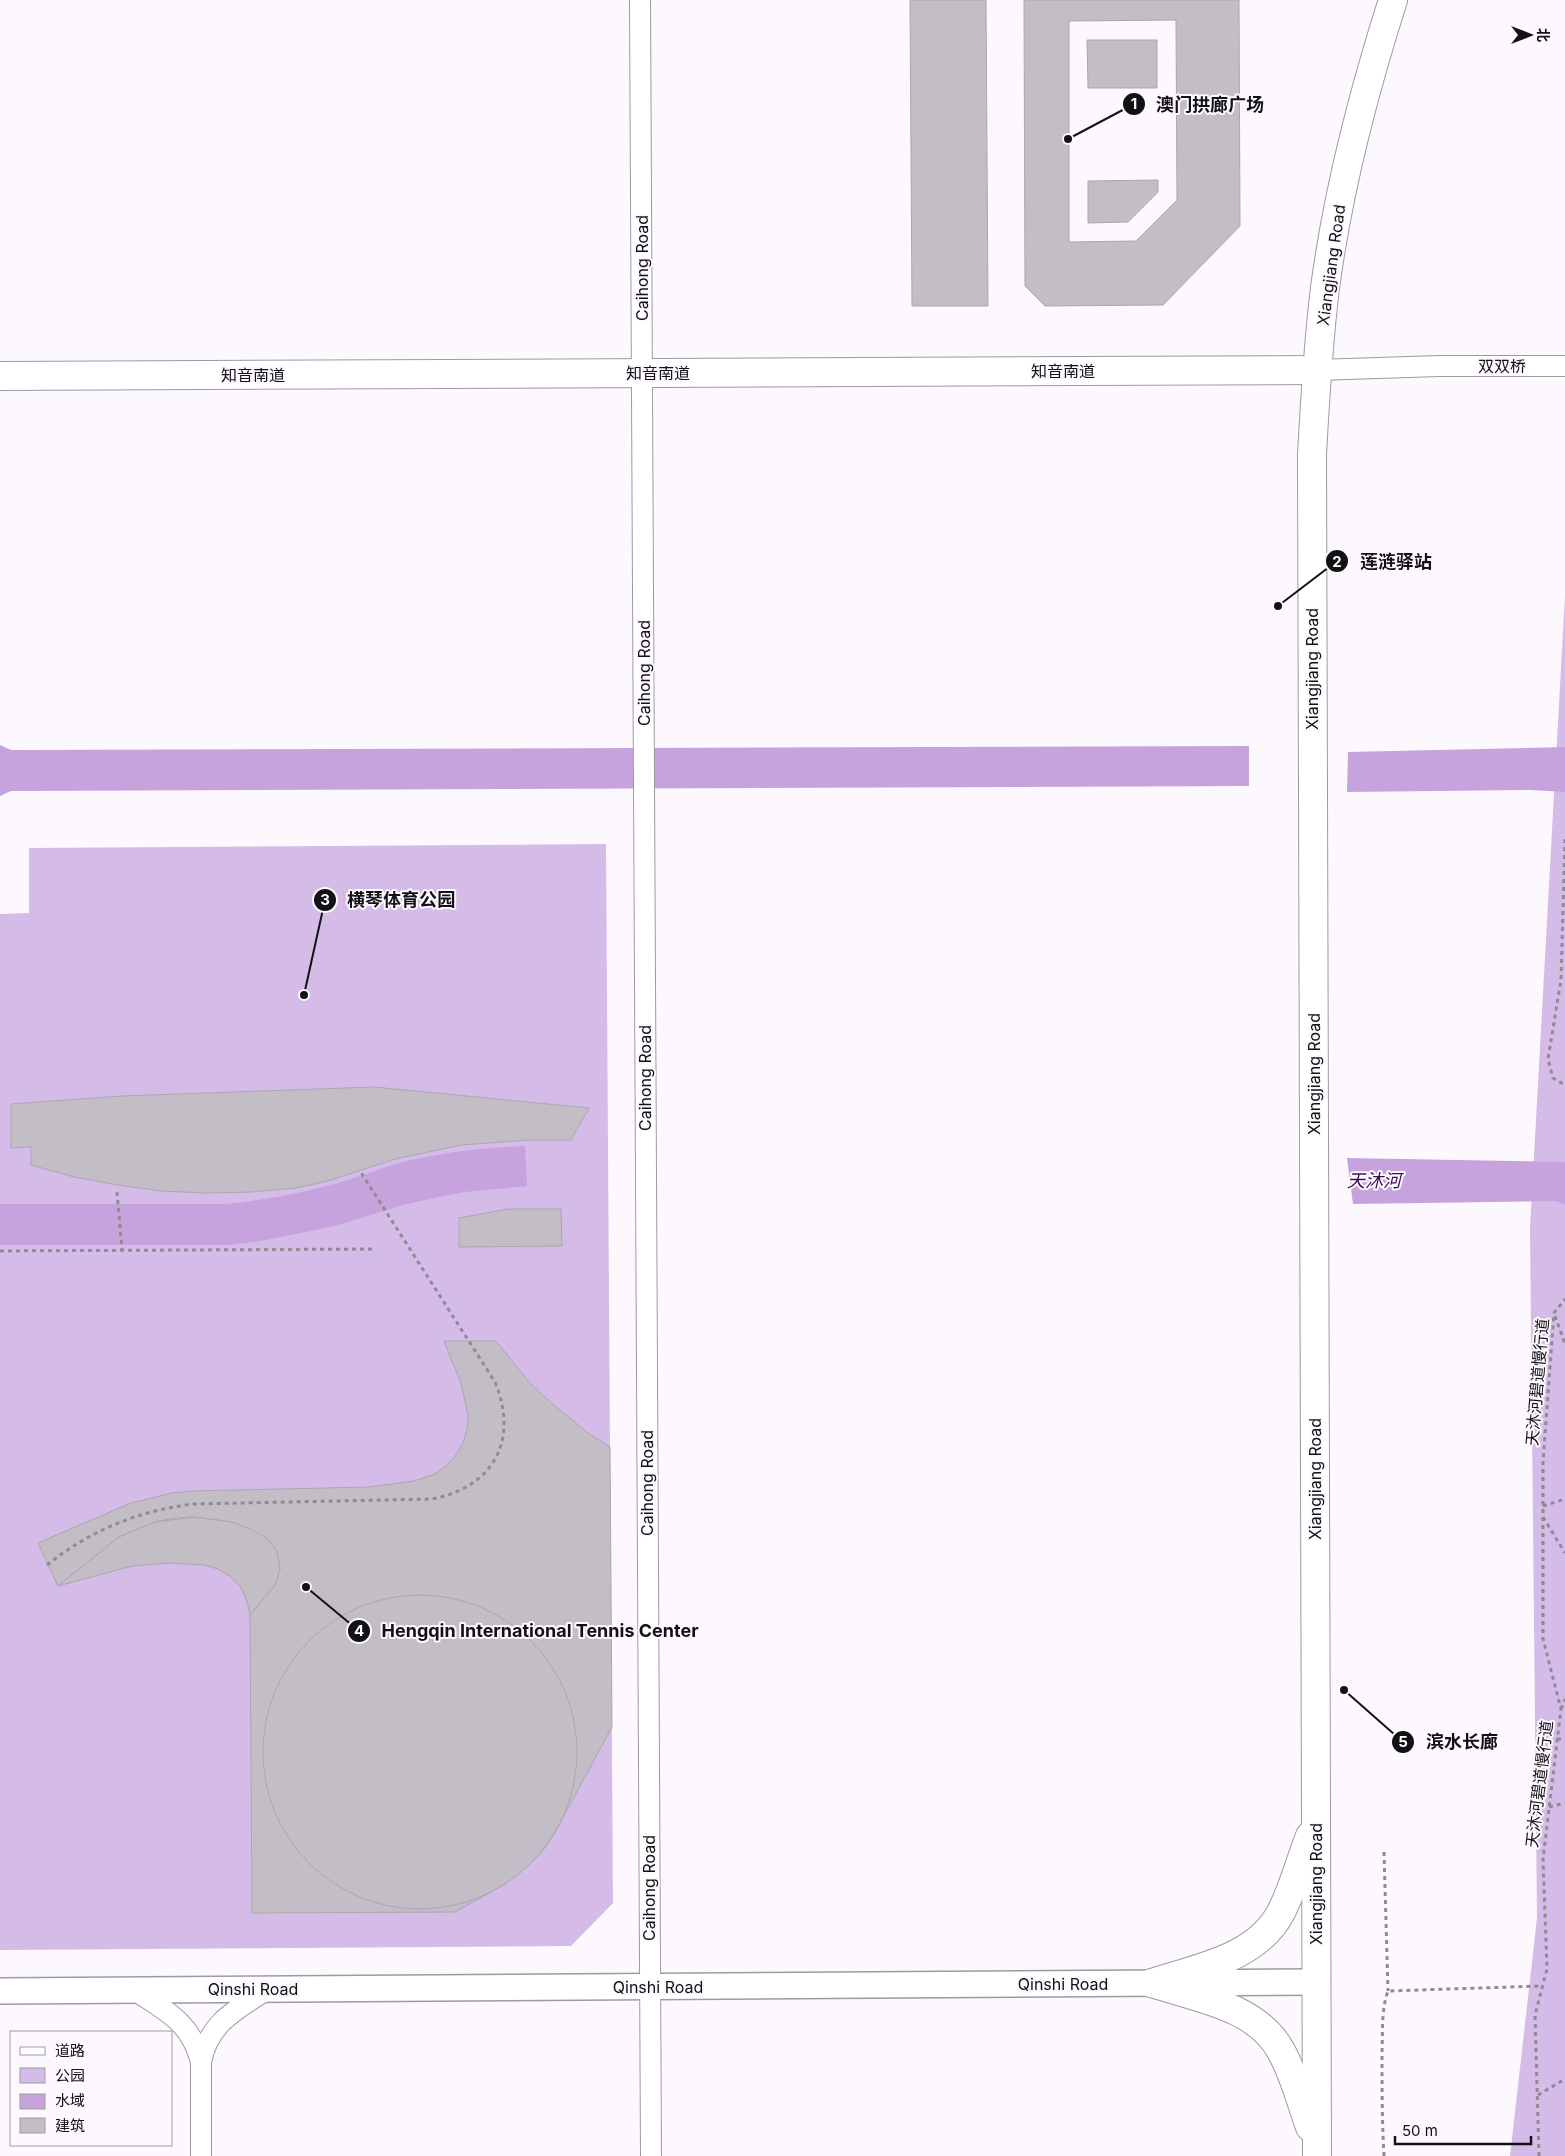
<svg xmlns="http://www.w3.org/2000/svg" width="1565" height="2156" font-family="Inter,'Noto Sans SC',sans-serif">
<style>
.green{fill:#d5bbe7}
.water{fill:#c6a3dd}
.building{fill:#c3bec6;stroke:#aba6af;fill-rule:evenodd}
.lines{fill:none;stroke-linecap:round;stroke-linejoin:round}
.minor-casing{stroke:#9e9aa2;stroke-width:22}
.tertiary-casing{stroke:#9e9aa2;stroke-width:28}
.secondary-casing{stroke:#9e9aa2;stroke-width:30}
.path{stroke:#8f8c91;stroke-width:3;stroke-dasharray:4 4;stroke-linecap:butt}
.minor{stroke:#fff;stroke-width:20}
.tertiary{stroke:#fff;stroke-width:25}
.secondary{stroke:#fff;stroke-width:28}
.labels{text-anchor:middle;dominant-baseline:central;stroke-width:4;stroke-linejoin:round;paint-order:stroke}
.street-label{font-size:16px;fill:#121114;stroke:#fcf8fe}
.water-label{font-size:18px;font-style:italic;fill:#3c0d52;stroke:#fcf8fe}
.leader{fill:none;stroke:#121114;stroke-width:2}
.callout-dot{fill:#121114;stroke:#fcf8fe;stroke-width:2}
.mark-label{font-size:15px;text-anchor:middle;font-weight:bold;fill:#fff}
.callout-label{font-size:18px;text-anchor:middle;font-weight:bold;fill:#121114;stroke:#fcf8fe;stroke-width:4;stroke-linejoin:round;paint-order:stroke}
</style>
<rect width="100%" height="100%" fill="#fcf8fe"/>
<g class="green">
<polygon points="1565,596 1565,2156 1510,2156 1537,1918 1530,1228"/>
<polygon points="606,844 613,1903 571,1946 0,1950 0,914 29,913 29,848"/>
</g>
<g class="water">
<polygon points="0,745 11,750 18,750 1249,746 1249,786 18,791 11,791 0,796"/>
<polygon points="1565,747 1565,792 1531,790 1347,792 1348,752"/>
<path d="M 525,1146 L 527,1186 L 465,1192 L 434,1198 L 403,1205 L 335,1226 L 266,1240 L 230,1245 L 0,1245 L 0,1204 L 228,1204 C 261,1200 294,1195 326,1186 C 349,1181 370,1172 392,1165 C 435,1153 480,1148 525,1146 Z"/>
<polygon points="1347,1158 1565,1162 1565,1205 1556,1201 1353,1204"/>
</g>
<g class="building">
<polygon points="910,0 986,0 988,306 912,306"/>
<path d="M 1024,0 L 1239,0 L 1240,226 L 1163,305 L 1045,306 L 1025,286 ZM 1176,20 L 1177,200 L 1136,241 L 1069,242 L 1069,21 Z"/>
<polygon points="1087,40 1157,40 1157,88 1088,88"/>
<polygon points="1158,180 1158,192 1128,222 1088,223 1088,181"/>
<polygon points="374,1087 589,1108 571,1140 528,1140 462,1145 395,1159 328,1181 296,1188 251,1192 206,1193 162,1191 118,1185 74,1177 31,1165 31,1147 11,1148 11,1104 122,1096"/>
<polygon points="508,1209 561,1209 562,1246 459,1247 459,1218"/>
<polygon points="444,1341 496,1341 529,1382 548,1400 588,1433 610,1447 612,1727 554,1834 544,1849 532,1862 505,1884 455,1912 252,1913 250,1615 275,1585 280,1569 277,1552 267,1538 232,1522 194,1517 174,1518 155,1522 119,1537 58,1586 38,1543 131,1503 172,1493 193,1491 370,1487 414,1481 435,1474 446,1466 456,1455 463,1443 467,1429 468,1415 461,1383"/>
<polygon points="194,1517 232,1522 250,1529 267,1538 277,1552 280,1569 275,1585 250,1615 247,1601 241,1588 231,1577 218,1569 204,1565 168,1563 132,1566 58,1586 119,1537 155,1522"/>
<circle cx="420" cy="1752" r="157"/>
</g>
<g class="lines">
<defs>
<g id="minor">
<polyline points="640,0 651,2156"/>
<polyline points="1317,370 1439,366 1565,366"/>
<path d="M 134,1990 C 166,2011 191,2022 201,2062"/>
<path d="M 201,2156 L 201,2062 C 209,2022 236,2010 268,1989"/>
</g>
<polyline id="tertiary" points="0,1991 1317,1982"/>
<g id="secondary">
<polyline points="0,376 1317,370"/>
<path d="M 1152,1983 C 1197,1968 1255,1959 1280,1914 C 1293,1890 1300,1861 1310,1836"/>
<path d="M 1152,1983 C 1197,1998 1257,2006 1281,2051 C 1294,2074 1301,2102 1310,2127"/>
<path d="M 1317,2156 L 1312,455 C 1315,399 1318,344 1325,288 C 1338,190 1363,94 1393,0"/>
</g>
</defs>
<use href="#minor" class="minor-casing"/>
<use href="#tertiary" class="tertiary-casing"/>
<use href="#secondary" class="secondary-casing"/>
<g class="path">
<polyline points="1565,839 1561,980 1548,1059 1553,1078 1565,1085"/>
<polyline points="117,1192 122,1250"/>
<polyline points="0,1251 373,1249"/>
<polyline points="1555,1316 1565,1344"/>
<polyline points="1543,1506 1565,1499"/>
<polyline points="1543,1517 1565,1553"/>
<path d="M 47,1565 C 91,1530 138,1511 193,1504 L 432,1499 C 494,1487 519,1440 495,1382 L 360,1171"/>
<polyline points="1561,1709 1565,1699"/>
<polyline points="1557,1739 1565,1739"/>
<polyline points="1549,1807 1565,1803"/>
<polyline points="1384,1852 1388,1991"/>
<polyline points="1538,2095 1565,2079"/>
<path d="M 1384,2156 C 1382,2121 1382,2087 1382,2052 C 1383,2031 1381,2010 1388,1991 L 1541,1986"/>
<polyline points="1539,2156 1535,2015 1547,1969 1543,1859 1561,1709 1543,1639 1543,1462 1554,1313 1565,1299"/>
</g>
<use href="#minor" class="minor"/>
<use href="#tertiary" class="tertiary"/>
<use href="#secondary" class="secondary"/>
</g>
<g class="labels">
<g class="street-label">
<text transform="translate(1331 265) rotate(-82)">Xiangjiang Road</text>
<text transform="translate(642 268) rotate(-90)">Caihong Road</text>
<text x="1502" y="366">双双桥</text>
<text x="1063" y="371">知音南道</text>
<text x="658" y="373">知音南道</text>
<text x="253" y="375">知音南道</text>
<text transform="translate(1312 669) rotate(-90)">Xiangjiang Road</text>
<text transform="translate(644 673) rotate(-90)">Caihong Road</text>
<text transform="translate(1314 1074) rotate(-90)">Xiangjiang Road</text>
<text transform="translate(645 1078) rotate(-90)">Caihong Road</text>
<text transform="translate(1537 1382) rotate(-85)">天沐河碧道慢行道</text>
<text transform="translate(1315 1479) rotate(-90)">Xiangjiang Road</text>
<text transform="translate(647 1483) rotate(-90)">Caihong Road</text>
<text transform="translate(1539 1784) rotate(-83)">天沐河碧道慢行道</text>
<text transform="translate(1316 1884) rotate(-90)">Xiangjiang Road</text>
<text transform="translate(649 1888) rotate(-90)">Caihong Road</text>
<text x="1063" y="1984">Qinshi Road</text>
<text x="658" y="1987">Qinshi Road</text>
<text x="253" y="1989">Qinshi Road</text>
</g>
<g class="water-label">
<text x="1374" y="1180">天沐河</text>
</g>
</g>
<path class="leader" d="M1068 139L1134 104M1278 606L1337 561M304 995L325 900M306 1587L359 1631M1344 1690L1403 1742"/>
<g class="callout-dot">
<circle cx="1068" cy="139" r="5"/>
<circle cx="1278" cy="606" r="5"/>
<circle cx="304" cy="995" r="5"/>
<circle cx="306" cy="1587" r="5"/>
<circle cx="1344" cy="1690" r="5"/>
<circle cx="1134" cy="104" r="12"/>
<circle cx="1337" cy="561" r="12"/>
<circle cx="325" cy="900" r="12"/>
<circle cx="359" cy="1631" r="12"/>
<circle cx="1403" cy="1742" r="12"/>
</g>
<g class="mark-label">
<text x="1134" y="109">1</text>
<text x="1337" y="567">2</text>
<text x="325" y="905">3</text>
<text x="359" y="1636">4</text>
<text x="1403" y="1747">5</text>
</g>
<g class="callout-label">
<text x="1210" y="111">澳门拱廊广场</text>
<text x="1396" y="568">莲涟驿站</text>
<text x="401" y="906">横琴体育公园</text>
<text x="540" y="1637">Hengqin International Tennis Center</text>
<text x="1462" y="1748">滨水长廊</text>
</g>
<rect x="10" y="2031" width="162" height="115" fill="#fcf8fe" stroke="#9e9ca0"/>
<rect x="20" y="2047" width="25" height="8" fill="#ffffff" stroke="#9e9ca0"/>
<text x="55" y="2056" font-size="15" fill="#121114">道路</text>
<rect x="20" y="2068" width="25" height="15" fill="#d5bbe7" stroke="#9e9ca0"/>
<text x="55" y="2081" font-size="15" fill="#121114">公园</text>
<rect x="20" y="2094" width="25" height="15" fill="#c6a3dd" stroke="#9e9ca0"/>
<text x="55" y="2106" font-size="15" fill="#121114">水域</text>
<rect x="20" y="2118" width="25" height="15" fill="#c3bec6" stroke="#9e9ca0"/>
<text x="55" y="2131" font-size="15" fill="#121114">建筑</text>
<g transform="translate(1530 35) rotate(90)" stroke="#fcf8fe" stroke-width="4" paint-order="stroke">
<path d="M0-4L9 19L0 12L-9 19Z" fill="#121114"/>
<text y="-8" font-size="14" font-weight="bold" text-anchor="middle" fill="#121114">北</text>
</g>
<path d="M1395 2136v8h136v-8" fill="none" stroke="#121114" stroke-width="2.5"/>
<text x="1402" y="2136" font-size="15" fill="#121114" stroke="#fcf8fe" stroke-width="4" paint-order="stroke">50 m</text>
</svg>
